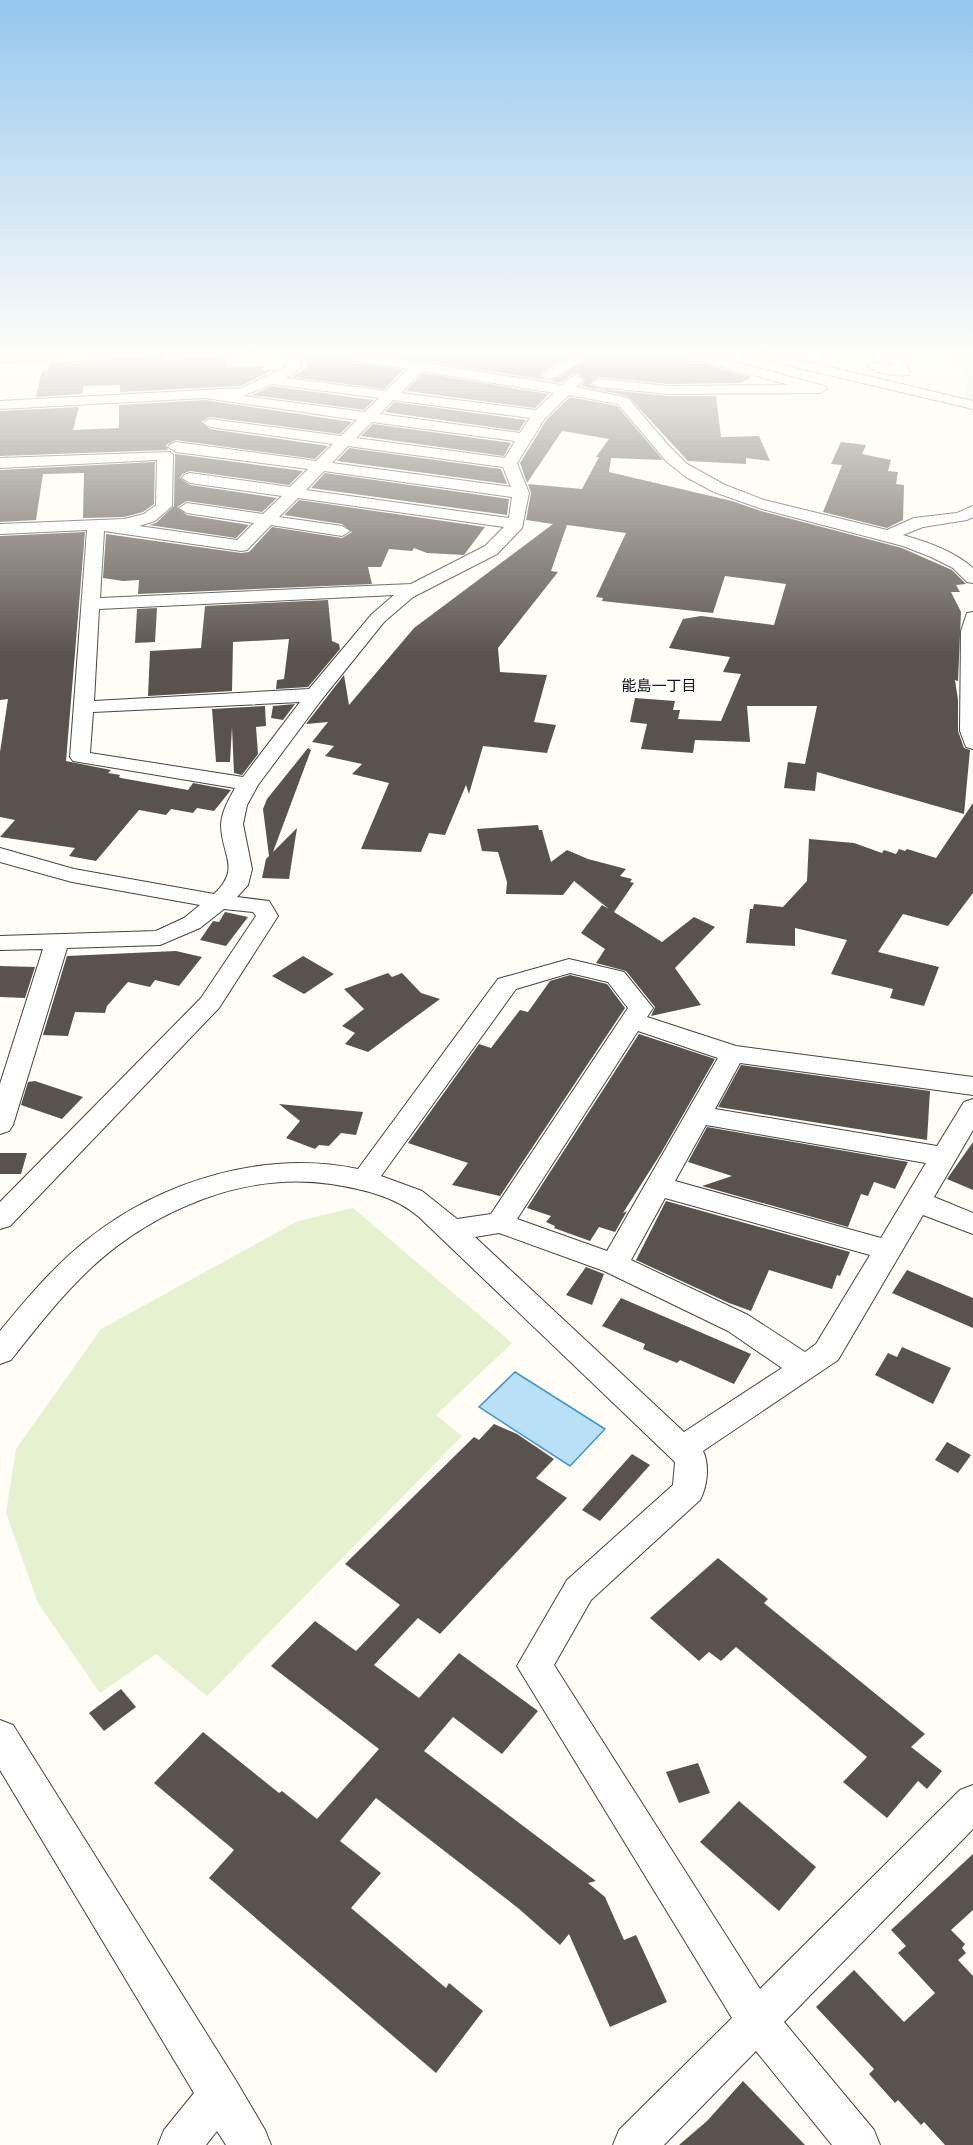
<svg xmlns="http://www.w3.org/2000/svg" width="973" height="2145" font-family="'IBM Plex Serif','Noto Sans JP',serif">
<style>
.green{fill:#d5ebbd}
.pitch{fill:#e6f2cf}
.water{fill:#b9e0f7;stroke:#3f96cf;stroke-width:1.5}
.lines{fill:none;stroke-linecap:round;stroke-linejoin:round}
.river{fill:#b9e0f7;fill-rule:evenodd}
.building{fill:#5a524d}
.minor-casing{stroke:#444;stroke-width:2}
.minor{fill:#fff;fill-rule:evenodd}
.labels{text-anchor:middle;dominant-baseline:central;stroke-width:6;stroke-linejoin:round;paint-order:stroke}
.far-neighbourhood-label{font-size:15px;fill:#111;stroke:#fff}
</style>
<rect width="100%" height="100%" fill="#fffdf5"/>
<polygon class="green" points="951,356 973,356 973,416 965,398 968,379"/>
<polygon class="pitch" points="353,1208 512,1343 436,1415 462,1436 207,1696 156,1654 100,1693 38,1603 6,1513 16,1449 101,1329 298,1221"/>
<polygon class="water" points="515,1372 605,1429 570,1466 479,1407"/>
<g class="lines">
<polygon class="river" points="381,356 440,356 522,370 531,367 540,370 544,375 535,384 526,386 394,364 385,361"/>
</g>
<g class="building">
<polygon points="163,356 163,360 226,356 226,368 263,366 263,370 275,369 241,386 120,392 120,385 84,386 82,394 36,397 42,370 48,370 50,362"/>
<polygon points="305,356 347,357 355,362 403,370 385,389 292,377 307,368"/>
<polygon points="396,356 569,356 541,373 540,376 547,380"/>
<polygon points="593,356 686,356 692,361 752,377 740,383 669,384 598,377 589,384 598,389 669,396 716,396 721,437 759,436 770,461 746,458 746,464 688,461 628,396 581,386 585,380 577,374 570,375 561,383 551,381"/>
<polygon points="423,373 549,394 535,408 406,391"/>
<polygon points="272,386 374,400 364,410 252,395"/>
<polygon points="570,397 617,406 663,460 611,458 609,472 732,501 761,511 902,548 952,570 966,584 956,585 960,592 951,592 961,612 958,681 955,680 958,700 958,731 964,748 970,750 964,814 817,772 815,791 784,788 788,762 805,764 817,706 747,706 750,742 695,740 693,753 641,749 647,724 630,722 635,698 675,701 673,710 680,710 678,719 721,721 741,674 723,672 730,657 669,648 683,619 701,616 774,625 786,584 725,576 713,613 602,601 603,598 596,597 626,533 567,525 551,571 558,572 498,648 500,672 547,675 534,722 556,725 547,753 483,746 469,794 466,785 445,835 429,833 421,852 361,849 389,783 352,774 362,764 325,756 334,746 312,742 328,722 306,724 344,675 349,705 414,628 553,524 526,520 531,493 528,484 582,489 599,457 596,457 609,439 562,431 527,483 520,463 547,419"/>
<polygon points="205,400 352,422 340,434 210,417 201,422 210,429 328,446 315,459 176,440 166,445 168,450 0,456 0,411 79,407 73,430 119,428 119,405"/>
<polygon points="394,402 526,420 519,431 385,412"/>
<polygon points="373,424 511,443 504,456 361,436"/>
<polygon points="841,442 866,445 862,454 891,460 888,471 898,472 896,484 904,485 903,520 887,528 823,512 842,465 831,464"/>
<polygon points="349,448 501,469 507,484 337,461"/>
<polygon points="175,454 176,454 303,471 289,485 190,471 182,474 180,478 190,485 277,498 262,512 187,501 177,507 187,515 249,525 236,538 149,525 156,523 174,506"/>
<polygon points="155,462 154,504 143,512 124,517 83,518 84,473 43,474 36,520 0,522 0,470"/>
<polygon points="325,473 509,499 507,515 311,488"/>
<polygon points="299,500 485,527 464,555 427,553 414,548 412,551 389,549 381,567 368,567 372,584 138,594 139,580 123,581 103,578 106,534 241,553 249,552 272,527 342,538 352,532 342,524 284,515"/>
<polygon points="85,532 66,761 111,770 108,773 120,775 119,777 121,778 188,790 193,783 231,790 214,811 197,808 193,813 171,809 166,815 139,810 96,861 69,856 75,848 0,837 15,820 0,817 0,752 8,699 0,700 0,536"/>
<polygon points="328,600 332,641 339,644 340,649 308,687 276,689 277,680 284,679 289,639 233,642 232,691 148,696 150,651 201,648 205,606"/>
<polygon points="157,608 155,642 135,643 137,609"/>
<polygon points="295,704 283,720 271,718 273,706"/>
<polygon points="265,706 266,726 256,727 258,754 242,775 234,773 232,727 230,762 216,762 212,709"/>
<polygon points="308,748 311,750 273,852 297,828 289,879 262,878 266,859 269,856 263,809 267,799"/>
<polygon points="973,803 973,893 948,926 903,914 878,952 939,967 924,1006 890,998 893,989 831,974 847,940 795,928 795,946 746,943 750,909 753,909 754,904 783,907 807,881 809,839 854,843 882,853 884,850 896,854 899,849 905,851 907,849 936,858"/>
<polygon points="538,825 539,830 542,830 551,862 567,850 588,859 626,869 620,876 632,879 630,882 634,883 614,912 662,942 694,917 715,927 675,968 701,1005 651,1016 655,1007 626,971 596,963 605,949 581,933 602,905 609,909 574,881 563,895 506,894 507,882 498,852 482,851 477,829"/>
<polygon points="225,912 248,917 226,946 200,940 213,921 219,922"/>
<polygon points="176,951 202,957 179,986 155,980 150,987 128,982 107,1006 105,1013 75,1012 68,1036 43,1035 67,956"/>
<polygon points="303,956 334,974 304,994 272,976"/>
<polygon points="0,966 35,967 25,998 0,997"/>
<polygon points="388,973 392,977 402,973 421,993 440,999 368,1052 345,1044 355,1033 342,1026 364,1009 344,989"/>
<polygon points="570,975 607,984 625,1008 500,1196 452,1185 468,1163 408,1143 479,1044 491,1048 520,1010 528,1012 550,981"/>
<polygon points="639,1034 715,1059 661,1153 623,1213 627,1211 615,1232 599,1227 590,1241 554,1228 555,1226 546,1222 551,1216 527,1208"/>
<polygon points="741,1065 930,1091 927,1140 718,1107"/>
<polygon points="35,1081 83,1097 62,1119 21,1105 28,1082"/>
<polygon points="279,1104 363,1112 356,1135 341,1133 329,1146 319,1145 315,1149 286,1138 300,1121"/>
<polygon points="707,1127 908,1162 895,1189 874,1182 868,1196 861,1194 848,1227 702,1186 732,1176 688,1162"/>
<polygon points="973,1142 973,1190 947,1179"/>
<polygon points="0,1153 27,1153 21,1174 0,1174"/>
<polygon points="666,1201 850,1252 840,1276 837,1275 832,1289 769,1270 751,1311 729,1303 636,1260"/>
<polygon points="586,1267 604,1274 592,1305 566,1295"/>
<polygon points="907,1270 973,1298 973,1328 892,1293"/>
<polygon points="621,1298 751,1354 734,1384 680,1360 677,1363 643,1349 645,1344 602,1326"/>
<polygon points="902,1347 951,1368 933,1404 875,1375 888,1353 897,1357"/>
<polygon points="494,1424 517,1434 554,1459 536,1478 567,1498 440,1634 418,1618 374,1665 419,1698 459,1653 538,1711 502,1754 453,1717 424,1751 596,1881 588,1883 605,1897 624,1940 636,1935 667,2002 610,2027 569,1934 560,1945 518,1908 376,1798 340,1841 381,1873 351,1908 446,1988 449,1983 483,2011 436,2073 209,1878 234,1850 154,1783 203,1732 279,1793 282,1791 317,1819 379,1749 271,1666 315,1621 356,1651 400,1605 345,1564 474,1437 479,1440"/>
<polygon points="947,1442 971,1455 958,1473 935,1460"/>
<polygon points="632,1454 650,1465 600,1521 582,1510"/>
<polygon points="718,1558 768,1599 764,1603 925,1734 911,1747 942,1771 927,1789 918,1781 887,1818 843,1782 867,1757 736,1647 721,1661 709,1652 699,1661 650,1618"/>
<polygon points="121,1689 136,1707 104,1731 89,1713"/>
<polygon points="698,1763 710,1793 679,1803 666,1772"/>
<polygon points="739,1801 816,1867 779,1911 700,1842"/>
<polygon points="973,1854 973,1910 951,1930 965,1944 962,1948 966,1953 958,1960 973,1976 973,2145 945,2145 924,2122 921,2125 898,2100 895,2103 869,2074 874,2069 816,2007 854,1970 904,2022 935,1993 898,1953 906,1946 891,1930"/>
<polygon points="743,2081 805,2145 679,2145 707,2121"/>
</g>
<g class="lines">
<defs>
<g id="minor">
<polygon points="0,356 62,356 55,360 0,362"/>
<path d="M 287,356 L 301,356 L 301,368 L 286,378 L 386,391 L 408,369 L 355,360 L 348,356 L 381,356 L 562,385 L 571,377 L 576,376 L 583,380 L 576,387 L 628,398 L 669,446 L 687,464 L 725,485 L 764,500 L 887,530 L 914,518 L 957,513 L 973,506 L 973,517 L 967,520 L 923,527 L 903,535 C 927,542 954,551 973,568 L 973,583 L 967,582 L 953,568 L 931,557 L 903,546 L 762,509 L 714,492 L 686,477 L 667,462 L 618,404 L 569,395 L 545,418 L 517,463 L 529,493 L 522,528 L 497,554 L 413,597 L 384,622 L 322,699 L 258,785 L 247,805 L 243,824 L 252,869 L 248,885 L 237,897 L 269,901 L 278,916 L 219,1008 L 10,1226 L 0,1229 L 0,1202 L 201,998 L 256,916 L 253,912 L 224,909 L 200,928 L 160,945 L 67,948 L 13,1125 L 9,1131 L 0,1134 L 0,1084 L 43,949 L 0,950 L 0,936 L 156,931 L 184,918 L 200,905 L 72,882 L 0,862 L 0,848 L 74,869 L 214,894 C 242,868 221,855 221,824 C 222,811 229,799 235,788 L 73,761 L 70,757 L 87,530 L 0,534 L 0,524 L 124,519 L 144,514 L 156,505 L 157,460 L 0,468 L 0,458 L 170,452 L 173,455 L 172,506 L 155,521 L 139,526 L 237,540 L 254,523 L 187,513 L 179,508 L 187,503 L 263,514 L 282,496 L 190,483 L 182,478 L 184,475 L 190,473 L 290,487 L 308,469 L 176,452 L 168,447 L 171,444 L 176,442 L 316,461 L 333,444 L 210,427 L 203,423 L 210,419 L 341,436 L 357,420 L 205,398 L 0,409 L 0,401 L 242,388 L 287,366 ZM 422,371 L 554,393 L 536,410 L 401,393 ZM 272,384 L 379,398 L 365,412 L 243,396 ZM 393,400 L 530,418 L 520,433 L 380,414 ZM 372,422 L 515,441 L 505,458 L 356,438 ZM 348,446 L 503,467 L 511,487 L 332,463 ZM 324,471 L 512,497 L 509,518 L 306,490 ZM 298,498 L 504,527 L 485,546 L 411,584 L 100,598 L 104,531 L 241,551 L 247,550 L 271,525 L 342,536 L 350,531 L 342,526 L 279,517 ZM 394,595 L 372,614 L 309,689 L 94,701 L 99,609 ZM 300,702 L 243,777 L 90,753 L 93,712 Z"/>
<polygon points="574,356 591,356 554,378 549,379 542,375"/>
<polygon points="691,356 714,356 825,386 827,389 820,393 669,394 598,387 591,383 598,379 669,386 789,385 693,359"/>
<polygon points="758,356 783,356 973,401 973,409 765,360"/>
<path d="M 888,356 L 902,356 L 910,372 L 908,375 C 897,377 875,373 867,366 L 874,362 L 893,366 Z"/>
<polygon points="973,612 973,749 966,747 960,731 961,631 967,613"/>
<path d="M 569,959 L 624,972 L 653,1008 L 647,1017 L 736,1046 L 973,1077 L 973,1095 L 740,1063 L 715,1109 L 937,1146 L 964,1102 L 973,1099 L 973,1130 L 934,1197 L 973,1213 L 973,1234 L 923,1215 L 838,1360 L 703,1451 C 710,1465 707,1487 700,1500 L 591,1600 L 554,1665 L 760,1989 L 960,1790 L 973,1785 L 973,1829 L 784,2022 L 874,2130 L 880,2145 L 832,2145 L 756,2051 L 664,2145 L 613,2145 L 619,2130 L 732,2018 L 517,1666 L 567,1580 L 673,1485 L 675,1462 L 419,1217 C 395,1196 362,1189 331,1184 C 245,1171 154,1210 92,1267 C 62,1295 36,1328 11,1360 L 0,1364 L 0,1331 C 27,1298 55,1265 88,1239 C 161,1181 266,1149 358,1169 L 498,979 ZM 570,973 L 608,982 L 628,1008 L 491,1214 L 457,1219 L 422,1191 L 381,1176 L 516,989 ZM 638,1031 L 718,1058 L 607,1251 L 517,1219 ZM 706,1125 L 926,1163 L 881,1238 L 675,1181 ZM 665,1198 L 870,1255 L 816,1344 L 805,1352 L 748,1315 L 631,1260 ZM 499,1233 L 604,1271 L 728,1331 L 782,1368 L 684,1432 L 475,1237 Z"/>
<polygon points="0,1720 13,1725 235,2079 265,2130 271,2145 226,2145 217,2131 206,2145 158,2145 164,2130 194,2093 0,1770"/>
</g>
</defs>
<use href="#minor" class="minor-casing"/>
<use href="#minor" class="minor"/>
</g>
<linearGradient id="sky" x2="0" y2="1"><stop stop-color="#95c6ee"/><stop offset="0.54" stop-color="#fffefa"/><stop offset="1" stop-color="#fffefa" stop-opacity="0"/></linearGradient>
<rect width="973" height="656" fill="url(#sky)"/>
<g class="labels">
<g class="far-neighbourhood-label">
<text x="659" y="685">能島一丁目</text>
</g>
</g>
</svg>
